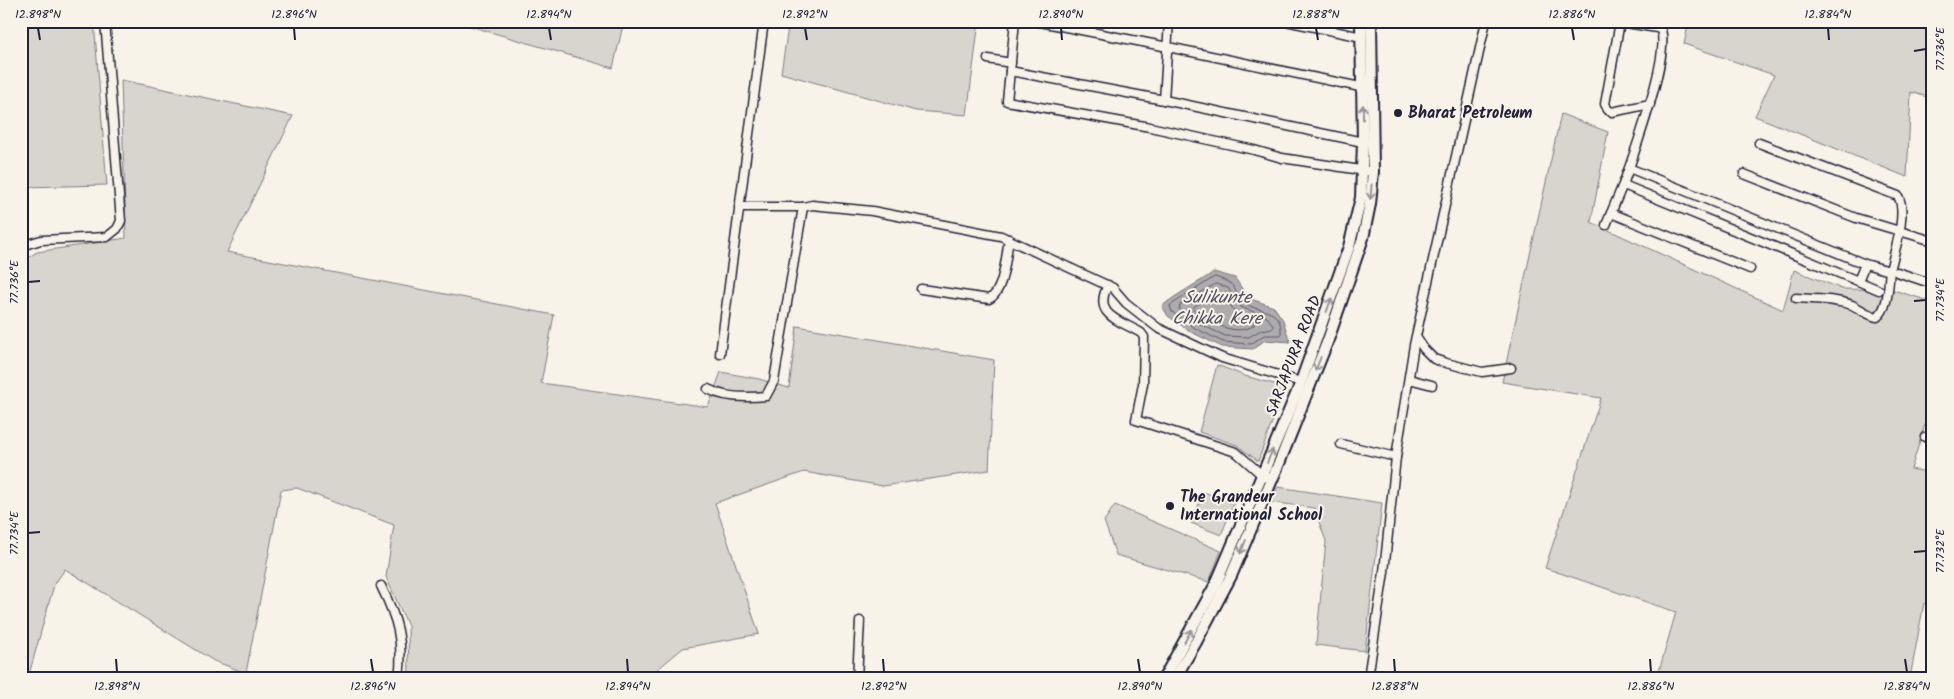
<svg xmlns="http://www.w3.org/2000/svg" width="1954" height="699" font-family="Kalam,sans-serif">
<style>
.green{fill:#d8d5cf;stroke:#7d7c85}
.water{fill:#aeabad;stroke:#76747f}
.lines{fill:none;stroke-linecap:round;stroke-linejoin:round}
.shore{stroke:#5a5969;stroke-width:1}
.minor-casing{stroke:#22223b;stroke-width:11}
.major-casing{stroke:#22223b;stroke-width:14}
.minor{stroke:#f7f3e8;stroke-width:8}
.major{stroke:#f7f3e8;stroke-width:10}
.oneway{stroke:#97959a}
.ticks{fill:none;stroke:#22223b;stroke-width:2}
.poi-dot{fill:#22223b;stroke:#f7f3e8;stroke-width:2}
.labels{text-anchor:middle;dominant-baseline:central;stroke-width:4;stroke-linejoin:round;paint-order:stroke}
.poi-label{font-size:16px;font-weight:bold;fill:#22223b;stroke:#f7f3e8;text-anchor:start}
.street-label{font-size:16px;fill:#22223b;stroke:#f7f3e8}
.water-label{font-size:18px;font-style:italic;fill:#535263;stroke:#f7f3e8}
.neatline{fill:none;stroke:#22223b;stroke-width:2}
.ticks-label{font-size:12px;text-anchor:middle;fill:#22223b}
</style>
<rect width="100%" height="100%" fill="#f7f3e8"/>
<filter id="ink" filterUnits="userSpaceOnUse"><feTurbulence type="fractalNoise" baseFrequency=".02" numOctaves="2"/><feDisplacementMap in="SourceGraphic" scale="10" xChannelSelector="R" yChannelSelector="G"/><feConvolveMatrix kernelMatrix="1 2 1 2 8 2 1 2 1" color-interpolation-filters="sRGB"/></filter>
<g filter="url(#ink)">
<g class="green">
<polygon points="21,21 94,21 107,185 21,187"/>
<polygon points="471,21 624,21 613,68 470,26"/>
<polygon points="653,21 735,21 734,28"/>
<polygon points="789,21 979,21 967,115 916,111 781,73"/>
<polygon points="1689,21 1933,21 1933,99 1911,92 1907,177 1755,116 1774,75 1684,44"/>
<polygon points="121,80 293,116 227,252 554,315 541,383 708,407 721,372 759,379 789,388 797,326 994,360 989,470 883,486 804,472 715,503 759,634 683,648 647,678 409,678 408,626 386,577 394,525 297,488 281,490 246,673 214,661 65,569 54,585 28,678 21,678 21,262 37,252 126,238"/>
<polygon points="1561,114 1608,132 1591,222 1783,310 1794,270 1842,289 1893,290 1933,302 1933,400 1911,469 1933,473 1933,607 1924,603 1910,678 1657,678 1676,612 1545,568 1601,398 1502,382"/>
<polygon points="1217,365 1245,376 1285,387 1258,461 1237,445 1199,432"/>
<polygon points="1278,487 1382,503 1365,651 1316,645 1326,541 1314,508 1270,502"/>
<polygon points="1204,492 1234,504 1221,535 1191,523"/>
<polygon points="1115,505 1221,551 1209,582 1116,555 1104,521"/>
</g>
<path class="water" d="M 1214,272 L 1235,278 L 1248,298 L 1274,307 L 1283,320 L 1290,342 L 1265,340 L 1253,349 L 1222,347 L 1191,332 L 1168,316 L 1162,306 C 1178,293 1197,284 1214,272 Z"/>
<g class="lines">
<g class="shore">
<path d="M 1215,277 C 1241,285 1229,287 1244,302 C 1256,314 1283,305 1281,335 L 1264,335 L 1251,344 L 1223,342 L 1193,327 L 1172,312 L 1170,306 Z"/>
<polygon points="1216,284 1228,288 1241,307 1267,317 1273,325 1273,328 1261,330 1249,337 1225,336 1196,322 1179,309 1180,305"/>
<path d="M 1216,293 L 1223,294 L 1235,312 L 1254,321 L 1254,325 C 1236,338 1209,322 1193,310 L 1194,307 Z"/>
</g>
<defs>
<g id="minor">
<polyline points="1015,21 1007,101 1150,127 1254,150 1282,158 1367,171"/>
<polyline points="1035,21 1168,47 1365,88"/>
<polyline points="1286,21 1362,37"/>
<path d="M 1614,21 L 1657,28 L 1661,30 C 1670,55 1634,154 1624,182 L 1626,186 L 1858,281 L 1865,264 L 1629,168"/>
<polyline points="1620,22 1605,104 1608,110 1612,112 1650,104"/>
<polyline points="988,59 1011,63"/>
<polyline points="1010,71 1164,100 1363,142"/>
<polyline points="1164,100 1169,21"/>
<path d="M 1759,143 L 1898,196 C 1908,213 1894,252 1890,271 L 1865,264"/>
<polyline points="1744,174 1856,218 1933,241"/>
<polyline points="739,207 803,207 812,205 872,211 1001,236 1113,288 1126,303 1158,328 1222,358 1301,382"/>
<polyline points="1611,213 1750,269"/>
<polyline points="1606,225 1624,182"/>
<polyline points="21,246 41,240 107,237 117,229 121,221 105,21"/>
<polyline points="1897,272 1933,284"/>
<polyline points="1858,281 1879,290"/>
<path d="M 1108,285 C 1092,316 1120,320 1141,333 L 1144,337 L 1143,384 L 1136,420 L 1236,452 L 1262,475 L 1272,480"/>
<path d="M 921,289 L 989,299 C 1004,292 1006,255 1009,239"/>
<path d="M 1796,298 C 1814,299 1835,299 1852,305 C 1861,309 1867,315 1877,317 C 1889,308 1888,285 1890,271"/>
<polyline points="1416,337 1424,349 1434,359 1446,363 1482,372 1511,368"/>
<polyline points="720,354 764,21"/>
<polyline points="1409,379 1432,385"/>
<path d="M 708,389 C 724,398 747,398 766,396 L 774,381 L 803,207"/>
<polyline points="1925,437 1933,441"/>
<polyline points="1341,444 1396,457"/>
<path d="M 381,586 C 397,618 404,641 399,678"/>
<polyline points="857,678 860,621"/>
<polyline points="1368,678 1384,572 1396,457 1414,345 1486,21"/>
</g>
<g id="major">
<polyline points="1164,678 1216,584 1298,390 1349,247 1361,198 1363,142 1361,21"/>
<polyline points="1175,678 1196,642 1231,576 1280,461 1328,340 1363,238 1370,204 1373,172 1371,21"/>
</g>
</defs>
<use href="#minor" class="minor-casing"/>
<use href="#major" class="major-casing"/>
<use href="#minor" class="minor"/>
<use href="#major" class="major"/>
</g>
<defs><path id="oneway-shaft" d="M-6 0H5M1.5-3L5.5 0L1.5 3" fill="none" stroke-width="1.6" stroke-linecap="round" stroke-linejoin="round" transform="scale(1.25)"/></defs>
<g class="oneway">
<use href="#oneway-shaft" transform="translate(1363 112) rotate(-90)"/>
<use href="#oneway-shaft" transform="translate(1371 192) rotate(95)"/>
<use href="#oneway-shaft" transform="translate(1329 305) rotate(-71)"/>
<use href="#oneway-shaft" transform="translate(1318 364) rotate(111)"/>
<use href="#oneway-shaft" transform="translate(1270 456) rotate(-67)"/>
<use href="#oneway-shaft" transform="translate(1243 547) rotate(113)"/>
<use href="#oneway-shaft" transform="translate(1188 636) rotate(-61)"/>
</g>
</g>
<path class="ticks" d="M 38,28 L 40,40M 294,28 L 295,40M 549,28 L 551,40M 805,28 L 807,40M 1061,28 L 1062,40M 1316,28 L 1318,40M 1572,28 L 1574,40M 1828,28 L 1829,40M 1914,51 L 1926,49M 28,282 L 40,281M 1914,301 L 1926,300M 28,533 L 40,532M 1914,552 L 1926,551M 116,659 L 117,672M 371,659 L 373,672M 627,659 L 628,672M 883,659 L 884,672M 1138,659 L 1140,672M 1394,659 L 1395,672M 1650,659 L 1651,672M 1905,659 L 1907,672"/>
<g class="poi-dot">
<circle cx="1398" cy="113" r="5"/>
<circle cx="1170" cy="506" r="5"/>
</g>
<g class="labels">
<g class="poi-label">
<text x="1408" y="113">Bharat Petroleum</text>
<text x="1180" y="497">The Grandeur<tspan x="1180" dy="18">International School</tspan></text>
</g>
<g class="street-label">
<text transform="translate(1294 356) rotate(-69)">SARJAPURA ROAD</text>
</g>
<g class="water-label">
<text x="1217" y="298">Sulikunte<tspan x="1217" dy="21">Chikka Kere</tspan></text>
</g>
</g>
<rect width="1954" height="699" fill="none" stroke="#f7f3e8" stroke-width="55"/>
<rect x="28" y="28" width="1898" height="644" class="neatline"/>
<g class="ticks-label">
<text x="38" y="18">12.898°N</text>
<text x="294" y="18">12.896°N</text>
<text x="549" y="18">12.894°N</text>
<text x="805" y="18">12.892°N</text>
<text x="1061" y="18">12.890°N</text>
<text x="1316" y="18">12.888°N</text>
<text x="1572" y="18">12.886°N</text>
<text x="1828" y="18">12.884°N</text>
<text transform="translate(1940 49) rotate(-90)" y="4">77.736°E</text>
<text transform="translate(14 282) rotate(-90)" y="4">77.736°E</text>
<text transform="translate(1940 300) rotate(-90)" y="4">77.734°E</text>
<text transform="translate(14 533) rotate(-90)" y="4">77.734°E</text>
<text transform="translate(1940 551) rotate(-90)" y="4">77.732°E</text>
<text x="117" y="690">12.898°N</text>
<text x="373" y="690">12.896°N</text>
<text x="628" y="690">12.894°N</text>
<text x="884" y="690">12.892°N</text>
<text x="1140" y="690">12.890°N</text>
<text x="1395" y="690">12.888°N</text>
<text x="1651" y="690">12.886°N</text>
<text x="1907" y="690">12.884°N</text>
</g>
</svg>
